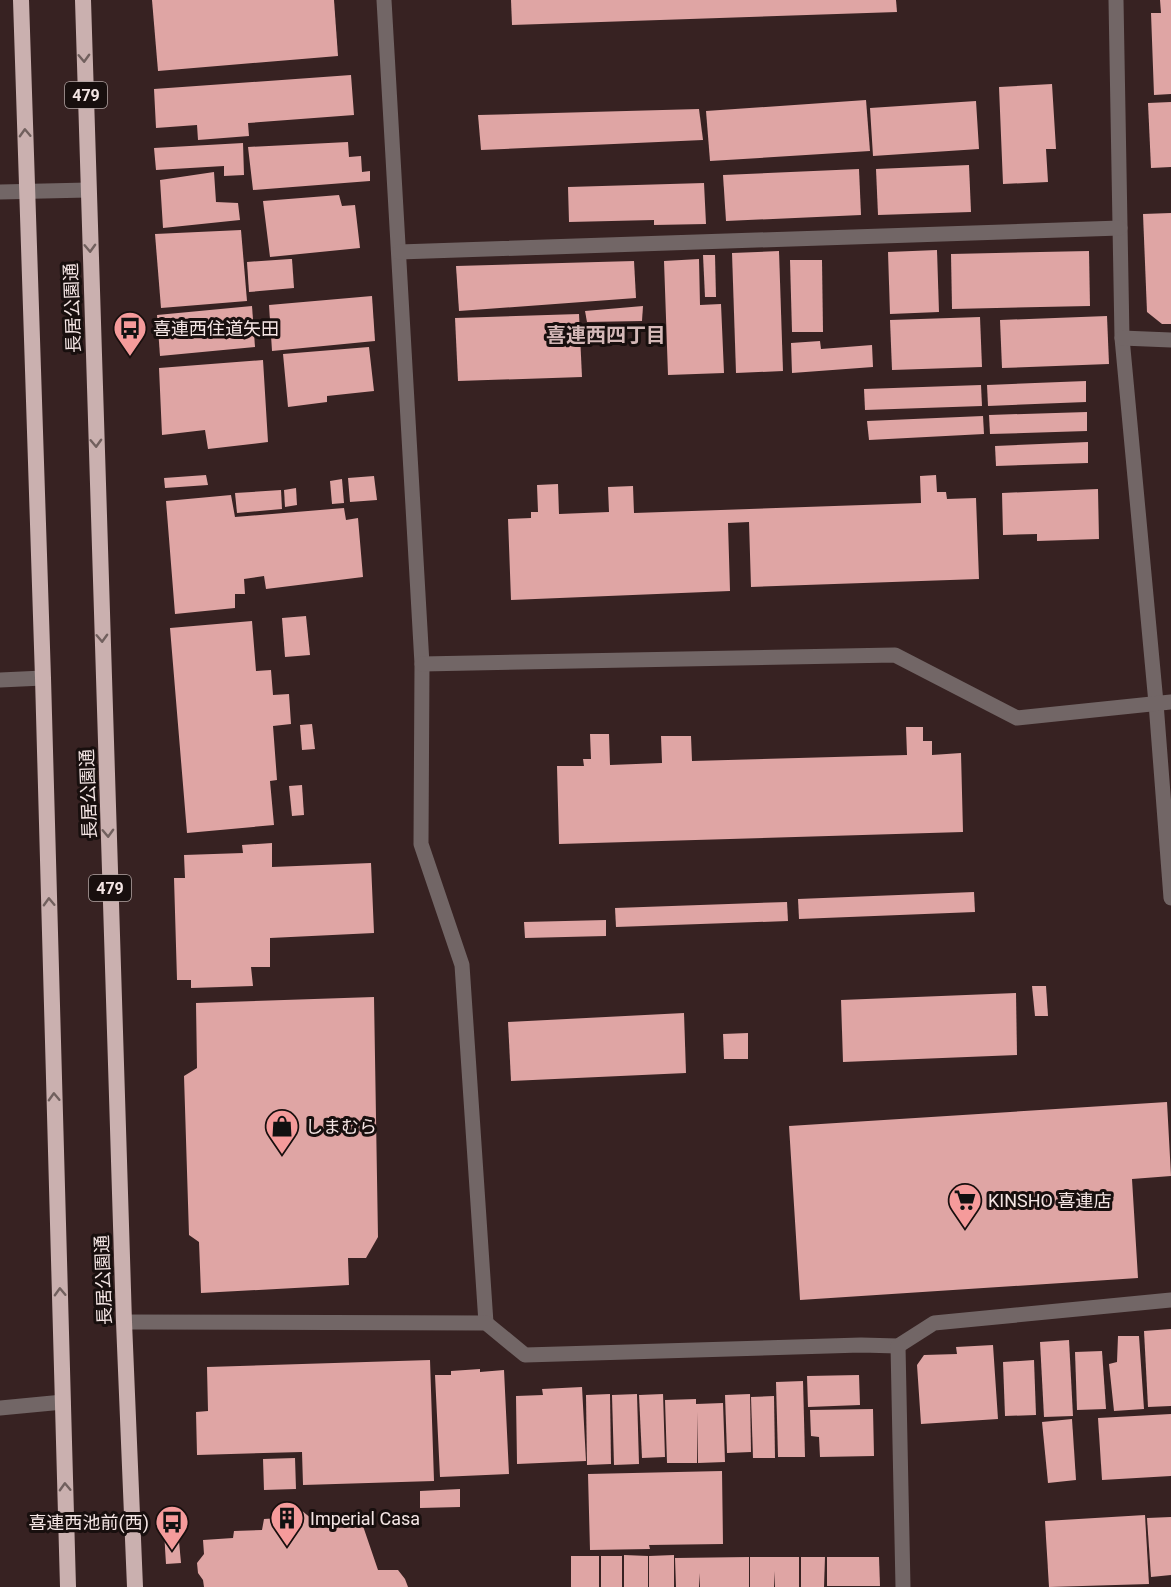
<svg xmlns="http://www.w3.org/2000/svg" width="1171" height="1587" font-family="Roboto,'Noto Sans JP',sans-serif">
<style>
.building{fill:#dfa5a4}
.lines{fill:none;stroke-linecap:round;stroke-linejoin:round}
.minor{stroke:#726666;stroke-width:15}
.trunk{stroke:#cab0af;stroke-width:16}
.oneway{stroke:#71605e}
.labels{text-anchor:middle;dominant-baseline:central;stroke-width:6;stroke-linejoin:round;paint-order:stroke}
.shield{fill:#180f0e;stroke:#b2a5a4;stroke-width:1.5}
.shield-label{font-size:16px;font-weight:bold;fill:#f4e5e4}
.street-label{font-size:18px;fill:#f4e5e4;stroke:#180f0e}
.poi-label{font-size:18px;fill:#f4e5e4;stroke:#180f0e;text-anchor:start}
.neighbourhood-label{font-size:20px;font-weight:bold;fill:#d4b8b7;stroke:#180f0e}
</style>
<rect width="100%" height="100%" fill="#372222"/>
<g class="building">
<polygon points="152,0 334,0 338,56 158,71"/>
<polygon points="511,0 896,0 897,12 512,25"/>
<polygon points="1160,0 1171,0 1171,94 1154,95 1151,13 1161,13"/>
<polygon points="351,75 354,115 248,123 249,136 198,140 197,125 156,128 154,89"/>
<polygon points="1052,84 1056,149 1046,149 1048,182 1003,184 999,87"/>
<polygon points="866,100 870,151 710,161 706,111"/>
<polygon points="976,101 979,149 873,156 870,108"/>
<polygon points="1171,102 1171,167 1151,168 1148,103"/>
<polygon points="699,109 703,140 481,150 478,115"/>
<polygon points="348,142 349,157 361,156 362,172 370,171 370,181 253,190 248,147"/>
<polygon points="243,143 244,175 224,176 224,166 156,170 154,148"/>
<polygon points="969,165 971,212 878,215 876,169"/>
<polygon points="859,169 861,215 726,221 723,175"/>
<polygon points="214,172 216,202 238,203 240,220 163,228 160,180"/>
<polygon points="704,183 706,224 654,225 654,220 569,222 568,187"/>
<polygon points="339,195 342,206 355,205 360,248 270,257 263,201"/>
<polygon points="1171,213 1171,324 1162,324 1147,312 1143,214"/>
<polygon points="241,230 247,301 161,308 155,234"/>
<polygon points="937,250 939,312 890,314 888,252"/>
<polygon points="779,251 783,371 736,373 732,253"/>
<polygon points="1089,251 1090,306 952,309 951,254"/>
<polygon points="703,255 715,255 716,297 705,297"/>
<polygon points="290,259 292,259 294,288 249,292 247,262"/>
<polygon points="699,259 700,305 721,304 724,373 668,375 664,261"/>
<polygon points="790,260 822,260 823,332 792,332"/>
<polygon points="634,261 636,298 459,311 456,266"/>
<polygon points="372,296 375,341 272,351 269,305"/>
<polygon points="252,306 255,347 160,356 157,315"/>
<polygon points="643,306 642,321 587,322 585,311"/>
<polygon points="579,314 582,377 458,381 455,318"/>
<polygon points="1107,316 1109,364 1002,368 1000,320"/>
<polygon points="980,317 982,367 892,370 890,320"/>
<polygon points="820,341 821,349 872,345 873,367 792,373 791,343"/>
<polygon points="369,347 374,391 327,396 327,402 288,407 283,354"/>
<polygon points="263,360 268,442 208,449 205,430 162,435 159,368"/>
<polygon points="1086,381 1086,402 988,406 987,385"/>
<polygon points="981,385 982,406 865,410 864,389"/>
<polygon points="1087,412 1087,431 990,434 989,415"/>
<polygon points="983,416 984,434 869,440 867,421"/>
<polygon points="1088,442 1088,463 996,466 995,446"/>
<polygon points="206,475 208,485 165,488 164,478"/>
<polygon points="936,475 937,492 946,492 947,499 976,498 979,579 751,587 749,522 728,523 730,591 511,600 508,519 531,518 531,512 538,512 537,485 558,484 559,514 609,512 608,487 633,486 634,513 921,503 920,476"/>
<polygon points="374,476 377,500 350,502 348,478"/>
<polygon points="342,479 344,503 332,504 330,481"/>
<polygon points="296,488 297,505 285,507 284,490"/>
<polygon points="1098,489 1099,539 1037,541 1037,534 1003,535 1002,493"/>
<polygon points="281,490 282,509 237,513 235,493"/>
<polygon points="231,495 235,517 344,508 346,520 358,518 363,577 266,589 264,576 244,579 245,594 235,594 235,608 175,614 166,501"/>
<polygon points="306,616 310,655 285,657 282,618"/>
<polygon points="252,621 256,671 271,670 273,695 289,694 291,724 273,726 277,780 270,781 274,825 187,833 170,628"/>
<polygon points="312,724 315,749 302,750 300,725"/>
<polygon points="906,727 923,727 923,741 932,741 932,755 961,753 963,832 559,844 557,766 584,766 583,759 591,759 590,734 609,734 610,765 662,763 661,736 691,736 692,761 907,755"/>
<polygon points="302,785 304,815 292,816 289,786"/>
<polygon points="272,843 272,867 371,863 374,933 270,938 270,967 251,967 253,986 191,988 191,980 177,980 174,878 185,878 184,855 243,853 242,845"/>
<polygon points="974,892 975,912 799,919 798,899"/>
<polygon points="787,902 788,921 616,927 615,908"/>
<polygon points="606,920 606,936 525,938 524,922"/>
<polygon points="1032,986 1046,986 1048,1016 1035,1016"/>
<polygon points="1016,993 1017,1055 843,1062 841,1000"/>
<polygon points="374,997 378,1237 366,1258 348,1258 349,1285 201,1293 199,1242 189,1235 184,1076 197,1068 196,1003"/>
<polygon points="684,1013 686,1073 511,1081 508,1022"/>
<polygon points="748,1033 748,1059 724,1059 723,1034"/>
<polygon points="1167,1102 1171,1176 1132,1179 1138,1278 800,1300 789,1126"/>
<polygon points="1171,1329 1171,1406 1148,1407 1144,1331"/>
<polygon points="1118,1336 1139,1336 1144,1409 1114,1411 1109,1364 1117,1362"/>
<polygon points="1069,1340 1073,1416 1044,1417 1040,1342"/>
<polygon points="993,1345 998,1419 921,1424 917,1365 924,1355 957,1354 956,1347"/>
<polygon points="1102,1351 1106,1409 1077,1410 1075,1352"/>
<polygon points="430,1360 434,1481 303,1485 302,1452 197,1455 196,1412 208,1411 207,1367"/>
<polygon points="1034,1360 1036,1415 1005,1416 1003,1362"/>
<polygon points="480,1369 480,1372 504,1370 509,1474 440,1477 435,1375 451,1375 451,1371"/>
<polygon points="859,1375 860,1405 808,1407 807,1376"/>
<polygon points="803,1381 805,1457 778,1457 776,1382"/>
<polygon points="582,1387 586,1461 517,1464 516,1396 543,1395 542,1389"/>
<polygon points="610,1394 611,1464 587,1465 586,1395"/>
<polygon points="637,1394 639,1464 614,1465 612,1395"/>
<polygon points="663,1394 665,1457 642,1458 639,1395"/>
<polygon points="750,1394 751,1452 727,1453 725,1395"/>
<polygon points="774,1396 775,1458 753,1458 751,1397"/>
<polygon points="696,1399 696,1404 723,1403 725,1462 698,1463 697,1412 697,1463 667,1463 665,1400"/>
<polygon points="873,1409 874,1456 820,1457 819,1437 811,1436 810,1410"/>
<polygon points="1171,1414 1171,1476 1102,1480 1098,1418"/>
<polygon points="1072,1419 1076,1480 1048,1483 1042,1422"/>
<polygon points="295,1458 296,1489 264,1490 263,1459"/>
<polygon points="722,1471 723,1544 649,1545 650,1549 590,1550 588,1474"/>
<polygon points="460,1489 460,1507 420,1508 420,1491"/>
<polygon points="292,1508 301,1510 312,1519 339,1518 339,1528 363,1526 378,1570 398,1570 405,1579 408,1587 204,1587 203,1580 198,1573 197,1563 204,1554 203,1540 233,1538 234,1531 262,1530 264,1519 280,1518 281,1514"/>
<polygon points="1145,1515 1149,1584 1049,1587 1045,1521"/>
<polygon points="1171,1517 1171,1575 1151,1577 1147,1518"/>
<polygon points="178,1530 181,1563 166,1564 164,1531"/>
<polygon points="624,1555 648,1556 648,1587 624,1587"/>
<polygon points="674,1555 674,1587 649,1587 649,1556"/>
<rect x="571" y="1556" width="28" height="31"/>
<rect x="601" y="1556" width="21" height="31"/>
<polygon points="749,1557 749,1587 700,1587 699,1573 699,1587 676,1587 675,1558"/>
<polygon points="750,1557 799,1557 799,1587 775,1587 774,1571 774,1587 750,1587"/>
<polygon points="801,1557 825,1557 824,1587 801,1587"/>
<polygon points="827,1557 879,1557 880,1586 827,1586"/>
</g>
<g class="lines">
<g class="minor">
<polyline points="384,0 422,664 421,844 462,965 486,1323"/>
<polyline points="1116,0 1122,338 1156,703 1171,898"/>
<polyline points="0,192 88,190"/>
<polyline points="399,252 1120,228"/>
<polyline points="1122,338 1171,340"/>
<polyline points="422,664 895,655 1017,718 1171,702"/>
<polyline points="0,680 43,678"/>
<polyline points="124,1322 486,1323 525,1355 861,1345 898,1346 934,1323 1171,1300"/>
<polyline points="898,1346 903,1587"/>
<polyline points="0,1408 63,1402"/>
</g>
<g class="trunk">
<polyline points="21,0 43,678 68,1587"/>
<polyline points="83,0 124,1322 135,1587"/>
</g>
</g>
<defs><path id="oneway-chevron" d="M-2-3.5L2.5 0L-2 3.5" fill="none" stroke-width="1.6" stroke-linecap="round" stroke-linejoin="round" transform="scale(1.5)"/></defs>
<g class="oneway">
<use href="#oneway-chevron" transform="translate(84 58) rotate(88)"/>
<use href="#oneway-chevron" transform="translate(25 133) rotate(-92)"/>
<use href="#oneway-chevron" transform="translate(90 248) rotate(88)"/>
<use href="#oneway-chevron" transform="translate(96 443) rotate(88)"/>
<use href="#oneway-chevron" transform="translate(102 638) rotate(88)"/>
<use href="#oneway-chevron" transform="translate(108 833) rotate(88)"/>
<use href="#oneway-chevron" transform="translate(49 902) rotate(-92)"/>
<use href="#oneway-chevron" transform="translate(54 1097) rotate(-92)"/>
<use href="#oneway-chevron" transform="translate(60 1292) rotate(-92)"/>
<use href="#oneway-chevron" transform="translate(65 1487) rotate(-92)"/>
</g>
<defs>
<symbol id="bus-pin" viewBox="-11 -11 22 30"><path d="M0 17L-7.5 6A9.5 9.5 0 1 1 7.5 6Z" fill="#f59b9b" stroke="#180f0e"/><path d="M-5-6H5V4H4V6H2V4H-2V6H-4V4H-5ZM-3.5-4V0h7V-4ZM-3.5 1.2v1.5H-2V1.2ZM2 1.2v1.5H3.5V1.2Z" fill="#111"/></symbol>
<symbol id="shop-pin" viewBox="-11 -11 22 30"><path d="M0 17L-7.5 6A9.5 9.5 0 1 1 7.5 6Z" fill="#f59b9b" stroke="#180f0e"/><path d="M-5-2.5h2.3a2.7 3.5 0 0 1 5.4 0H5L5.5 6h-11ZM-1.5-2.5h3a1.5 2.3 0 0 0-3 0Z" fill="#111"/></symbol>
<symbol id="supermarket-pin" viewBox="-11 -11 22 30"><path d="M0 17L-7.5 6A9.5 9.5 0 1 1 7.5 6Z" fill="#f59b9b" stroke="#180f0e"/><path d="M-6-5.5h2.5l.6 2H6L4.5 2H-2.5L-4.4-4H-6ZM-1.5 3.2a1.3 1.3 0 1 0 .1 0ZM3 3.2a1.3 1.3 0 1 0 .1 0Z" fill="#111"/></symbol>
<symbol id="building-pin" viewBox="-11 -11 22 30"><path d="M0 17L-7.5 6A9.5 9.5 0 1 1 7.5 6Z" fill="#f59b9b" stroke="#180f0e"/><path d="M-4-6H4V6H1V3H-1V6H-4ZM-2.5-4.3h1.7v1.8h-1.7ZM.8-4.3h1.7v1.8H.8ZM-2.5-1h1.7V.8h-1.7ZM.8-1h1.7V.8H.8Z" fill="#111"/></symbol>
</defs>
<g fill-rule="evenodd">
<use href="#bus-pin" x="111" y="309" width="38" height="52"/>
<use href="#shop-pin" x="263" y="1107" width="38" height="52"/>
<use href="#supermarket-pin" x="946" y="1181" width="38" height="52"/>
<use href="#building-pin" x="268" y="1499" width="38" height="52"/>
<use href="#bus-pin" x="153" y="1503" width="38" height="52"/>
</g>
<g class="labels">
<g class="shield">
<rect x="65" y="82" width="42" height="26" rx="4.5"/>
<rect x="89" y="875" width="42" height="26" rx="4.5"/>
</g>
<g class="shield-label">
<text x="86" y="95">479</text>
<text x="110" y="888">479</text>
</g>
<g class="street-label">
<text transform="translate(72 308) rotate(-92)">長居公園通</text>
<text transform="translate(88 794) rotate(-92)">長居公園通</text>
<text transform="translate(103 1280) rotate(-92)">長居公園通</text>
</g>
<g class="poi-label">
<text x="153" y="328">喜連西住道矢田</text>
<text x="305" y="1126">しまむら</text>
<text x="988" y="1200">KINSHO 喜連店</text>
<text x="310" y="1518">Imperial Casa</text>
<text x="149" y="1522" text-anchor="end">喜連西池前(西)</text>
</g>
<g class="neighbourhood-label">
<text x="606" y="335">喜連西四丁目</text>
</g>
</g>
</svg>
